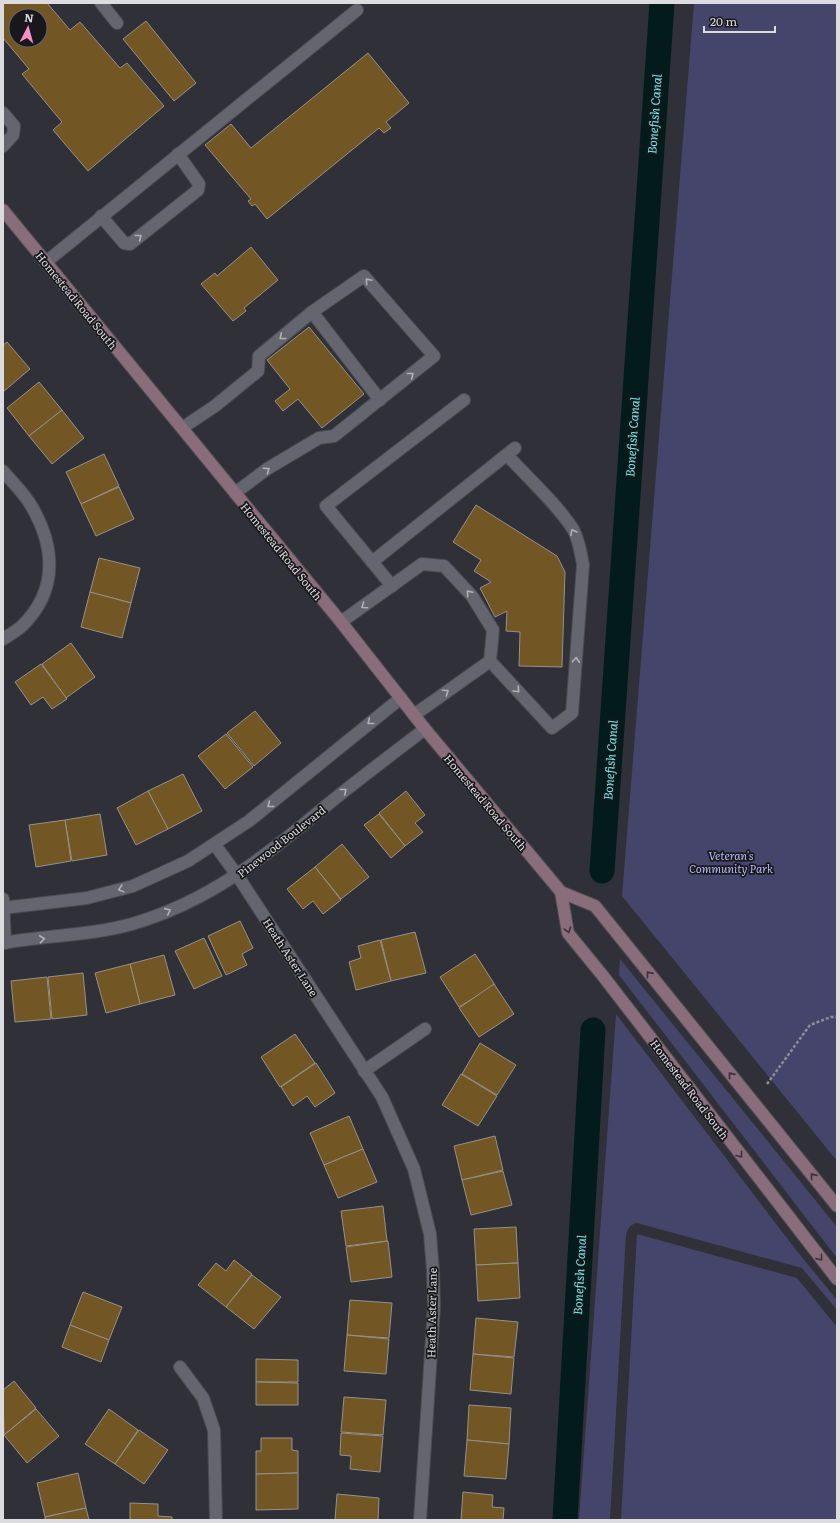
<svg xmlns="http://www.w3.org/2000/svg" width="840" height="1523" font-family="Literata,serif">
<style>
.green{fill:#45456c}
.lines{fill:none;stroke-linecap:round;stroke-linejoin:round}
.canal{stroke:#031b1b;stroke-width:25}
.building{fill:#725624;stroke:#979189;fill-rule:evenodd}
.lane-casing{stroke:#4a4b51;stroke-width:14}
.street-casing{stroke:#4a4b51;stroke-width:14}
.secondary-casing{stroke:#4a4b51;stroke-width:14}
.path{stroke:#8d8d94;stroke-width:2.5;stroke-dasharray:3 2;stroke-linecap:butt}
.lane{stroke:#64656e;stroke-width:12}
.street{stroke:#64656e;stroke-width:12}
.secondary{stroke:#8a6d7a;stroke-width:12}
.oneway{stroke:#b1b2b8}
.oneway2{stroke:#3a3238}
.labels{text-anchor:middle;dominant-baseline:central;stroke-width:3.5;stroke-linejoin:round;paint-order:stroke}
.street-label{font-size:11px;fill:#dbdbe0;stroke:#18181c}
.park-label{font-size:11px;font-style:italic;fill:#babcf8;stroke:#18181c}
.water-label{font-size:12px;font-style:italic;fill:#74eae9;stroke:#18181c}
</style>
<rect width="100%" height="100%" fill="#2f3038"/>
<g class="green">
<polygon points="694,3 837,3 837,1161 622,896"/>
<polygon points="620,959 837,1227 837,1258 619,975"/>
<path d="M 616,1014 L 796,1250 L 837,1300 L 837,1310 L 802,1268 L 637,1223 C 631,1224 628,1228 626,1234 L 610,1520 L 579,1520 Z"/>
<polygon points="637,1234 797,1278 837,1327 837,1520 621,1520"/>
</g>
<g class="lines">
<g class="canal">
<polyline points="602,871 662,3"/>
<polyline points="565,1520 593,1030"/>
</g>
</g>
<g class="building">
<path d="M 3,3 L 47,3 L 70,30 L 80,22 L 120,68 L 127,63 L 164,106 L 88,171 L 53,130 L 62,122 L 22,74 L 29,69 L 3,38 ZM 16,16 L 40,16 L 40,40 L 16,40 Z"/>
<polygon points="146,21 196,83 174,101 123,39"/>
<polygon points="368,53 409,103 386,122 391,128 384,133 379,128 267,219 255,204 252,206 248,201 251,199 205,145 231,124 251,148"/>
<polygon points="251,247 278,280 244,308 246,311 233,321 201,284 215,273 217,276"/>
<polygon points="309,327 364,394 322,428 298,399 283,411 275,401 290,389 267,360"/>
<polygon points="7,342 30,369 3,392 3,345"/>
<polygon points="39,382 62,410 29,436 7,408"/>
<polygon points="62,410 84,438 52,464 29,436"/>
<polygon points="104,454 119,486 81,504 66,472"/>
<polygon points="119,487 134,519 96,536 81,504"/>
<polygon points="476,505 557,556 565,572 562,667 519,666 520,632 506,631 507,611 495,617 480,588 491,582 474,571 481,560 453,542"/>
<polygon points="99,558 140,568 131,603 90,592"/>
<polygon points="90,592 131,603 122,638 81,627"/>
<polygon points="71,643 95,677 66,698 42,664"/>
<polygon points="41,664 67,699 52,709 43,697 31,705 15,682"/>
<polygon points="255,711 281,743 254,766 227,733"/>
<polygon points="226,734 253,767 225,789 198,756"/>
<polygon points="183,774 202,811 168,829 148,791"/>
<polygon points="148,791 168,829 136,845 117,808"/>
<polygon points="406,791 425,815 415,823 423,832 405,846 379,813"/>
<polygon points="100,814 107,855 72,861 65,820"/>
<polygon points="379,814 405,846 391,858 364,825"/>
<polygon points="65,820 71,861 36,867 29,825"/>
<polygon points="342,844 369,877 341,899 315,867"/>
<polygon points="315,867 341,900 323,914 313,901 303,909 287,889"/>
<polygon points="240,921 253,948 242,954 247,965 226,975 208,936"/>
<polygon points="415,932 426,973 391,981 381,940"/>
<polygon points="204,938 222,976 194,989 175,951"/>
<polygon points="380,940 391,981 356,990 349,962 361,958 358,946"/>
<polygon points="475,954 495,985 459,1007 440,977"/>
<polygon points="164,955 175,995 140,1004 130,964"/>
<polygon points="130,964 140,1004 106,1013 95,973"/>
<polygon points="83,973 87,1015 52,1019 48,977"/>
<polygon points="47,977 51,1019 15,1022 11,981"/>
<polygon points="494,984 514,1014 479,1037 459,1008"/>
<polygon points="295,1034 315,1063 280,1087 261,1057"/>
<polygon points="480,1043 516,1065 497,1095 462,1074"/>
<polygon points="316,1063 335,1093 315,1107 307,1096 293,1106 281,1087"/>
<polygon points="461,1074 497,1096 478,1126 442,1105"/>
<polygon points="349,1116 363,1149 324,1165 310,1133"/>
<polygon points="495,1136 503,1170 462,1180 454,1146"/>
<polygon points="363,1149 377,1182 338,1198 324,1165"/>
<polygon points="503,1171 512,1205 471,1215 462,1180"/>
<polygon points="383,1206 387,1241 346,1246 341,1211"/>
<polygon points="516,1227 518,1263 476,1265 474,1229"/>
<polygon points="388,1241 392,1277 351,1282 346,1247"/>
<polygon points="234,1260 252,1274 226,1307 198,1285 216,1263 226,1271"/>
<polygon points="518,1263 520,1298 478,1301 476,1265"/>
<polygon points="252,1275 281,1297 254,1329 226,1307"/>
<polygon points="83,1292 122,1307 109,1340 70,1325"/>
<polygon points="350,1300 392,1303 389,1338 347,1335"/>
<polygon points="476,1318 518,1322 514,1357 473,1354"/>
<polygon points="70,1325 109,1340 101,1362 62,1347"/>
<polygon points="347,1335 389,1339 386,1374 344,1371"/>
<polygon points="473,1354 514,1358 511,1394 470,1390"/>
<polygon points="256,1359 298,1360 298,1382 256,1382"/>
<polygon points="14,1381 36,1408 4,1435 3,1390"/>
<polygon points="256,1382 298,1383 298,1405 256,1405"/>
<polygon points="344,1397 386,1400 383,1435 341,1432"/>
<polygon points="469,1405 511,1408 509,1444 467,1440"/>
<polygon points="36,1409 59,1436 27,1463 4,1435"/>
<polygon points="109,1409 138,1430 115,1464 85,1444"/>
<polygon points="139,1430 168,1450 144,1484 115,1464"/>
<polygon points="341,1433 383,1436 380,1472 350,1469 351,1456 340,1455"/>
<polygon points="261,1438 292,1438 292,1450 298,1451 298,1473 256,1474 256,1451 261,1451"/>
<polygon points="467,1440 509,1444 506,1479 464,1476"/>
<polygon points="78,1473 86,1508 45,1517 37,1483"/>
<polygon points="298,1473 298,1509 256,1510 256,1474"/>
<polygon points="463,1492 493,1495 492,1507 504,1508 503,1520 461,1520"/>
<polygon points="337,1494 379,1498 378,1520 335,1520"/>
<polygon points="130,1503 158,1504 158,1516 172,1517 172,1520 130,1520"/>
<polygon points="86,1508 89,1520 45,1520 45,1517"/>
</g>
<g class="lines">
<defs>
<g id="lane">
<polyline points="101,3 117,23"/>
<polyline points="3,113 14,126 13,135 3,146"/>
<polyline points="101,216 124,243 130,244 198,190 199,184 178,154"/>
<polyline points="46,262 357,10"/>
<polyline points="312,312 380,400"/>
<polyline points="182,428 215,406 258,371 259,356 312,312 364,276 434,356 334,436 319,438 267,469 235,493"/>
<polyline points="372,562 515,448"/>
<polyline points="392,586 326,506 464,400"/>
<polyline points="341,622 422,564 444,566 472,596 493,630 490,661 414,715"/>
<path d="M 490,661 L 552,728 L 572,713 L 583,565 C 581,553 579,540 573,529 C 555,502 529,479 507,455"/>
</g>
<g id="street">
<path d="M 3,471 C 12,482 25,494 32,507 C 55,547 58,590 23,625 C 17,631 9,635 3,639"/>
<polyline points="215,845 237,875 382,1097 414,1169 430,1234 433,1271 434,1307 420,1520"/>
<polyline points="3,899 5,943"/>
<polyline points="3,908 87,898 133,886 188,861 249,821 401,698"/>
<path d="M 3,943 C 46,935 89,936 132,924 C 211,901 265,856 327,805 C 359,779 392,754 425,729"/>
<polyline points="364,1071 425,1029"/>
<polyline points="180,1367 203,1398 214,1430 216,1520"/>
</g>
<g id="secondary">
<polyline points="3,210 341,622 425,729 561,892 595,906 837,1206"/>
<polyline points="561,892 568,933 603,976 837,1279"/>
</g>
</defs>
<use href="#lane" class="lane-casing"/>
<use href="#street" class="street-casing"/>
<use href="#secondary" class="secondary-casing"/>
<polyline class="path" points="767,1084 810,1025 831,1017 837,1017"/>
<use href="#lane" class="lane"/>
<use href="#street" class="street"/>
<use href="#secondary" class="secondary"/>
</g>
<defs><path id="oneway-chevron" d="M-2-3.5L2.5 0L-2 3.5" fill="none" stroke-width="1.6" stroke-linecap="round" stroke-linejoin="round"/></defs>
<g class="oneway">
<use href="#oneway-chevron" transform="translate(139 237) rotate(-39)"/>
<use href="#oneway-chevron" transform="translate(368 281) rotate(-131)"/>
<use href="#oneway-chevron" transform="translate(282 337) rotate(141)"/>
<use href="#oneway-chevron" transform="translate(411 375) rotate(-39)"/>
<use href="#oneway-chevron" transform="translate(267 470) rotate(-34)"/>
<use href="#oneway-chevron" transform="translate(573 532) rotate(-119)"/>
<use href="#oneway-chevron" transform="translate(469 593) rotate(-131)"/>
<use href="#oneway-chevron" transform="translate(364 606) rotate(145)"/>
<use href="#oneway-chevron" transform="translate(576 660) rotate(-86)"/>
<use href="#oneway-chevron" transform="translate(517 690) rotate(47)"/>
<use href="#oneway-chevron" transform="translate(446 692) rotate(-35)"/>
<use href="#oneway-chevron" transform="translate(370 722) rotate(142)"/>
<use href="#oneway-chevron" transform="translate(344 791) rotate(-39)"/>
<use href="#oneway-chevron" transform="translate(270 805) rotate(142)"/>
<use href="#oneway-chevron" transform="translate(121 889) rotate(165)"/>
<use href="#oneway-chevron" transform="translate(168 911) rotate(-24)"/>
<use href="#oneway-chevron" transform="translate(42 939) rotate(-6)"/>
</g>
<g class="oneway2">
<use href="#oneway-chevron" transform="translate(568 930) rotate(72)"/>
<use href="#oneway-chevron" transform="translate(649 974) rotate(-129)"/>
<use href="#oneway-chevron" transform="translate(731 1075) rotate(-129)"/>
<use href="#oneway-chevron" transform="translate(740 1155) rotate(53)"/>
<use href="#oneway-chevron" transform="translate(813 1176) rotate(-129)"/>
<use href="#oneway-chevron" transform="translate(820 1258) rotate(51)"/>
</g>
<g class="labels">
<g class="street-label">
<text transform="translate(77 300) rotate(51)">Homestead Road South</text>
<text transform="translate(282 551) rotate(51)">Homestead Road South</text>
<text transform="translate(486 802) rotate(50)">Homestead Road South</text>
<text transform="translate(281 841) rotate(-38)">Pinewood Boulevard</text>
<text transform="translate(291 957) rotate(57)">Heath Aster Lane</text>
<text transform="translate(690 1089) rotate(53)">Homestead Road South</text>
<text transform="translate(431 1313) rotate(-89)">Heath Aster Lane</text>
</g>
<g class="park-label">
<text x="731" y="855">Veteran's<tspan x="731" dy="13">Community Park</tspan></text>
</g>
<g class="water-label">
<text transform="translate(654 114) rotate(-86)">Bonefish Canal</text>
<text transform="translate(632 437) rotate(-86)">Bonefish Canal</text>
<text transform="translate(610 760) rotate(-86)">Bonefish Canal</text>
<text transform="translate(579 1275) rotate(-87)">Bonefish Canal</text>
</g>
</g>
<rect width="840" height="1523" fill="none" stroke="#dbdbe0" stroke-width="8"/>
<g transform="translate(28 28) rotate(6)"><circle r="19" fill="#18181c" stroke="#66666a"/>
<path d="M0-3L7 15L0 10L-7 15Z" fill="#f98fc8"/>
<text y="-6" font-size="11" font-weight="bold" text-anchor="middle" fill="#dbdbe0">N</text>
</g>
<path d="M704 26v6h71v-6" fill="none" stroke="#dbdbe0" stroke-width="2"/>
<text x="710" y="26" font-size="12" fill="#dbdbe0" stroke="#18181c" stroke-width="3" paint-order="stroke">20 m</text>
</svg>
